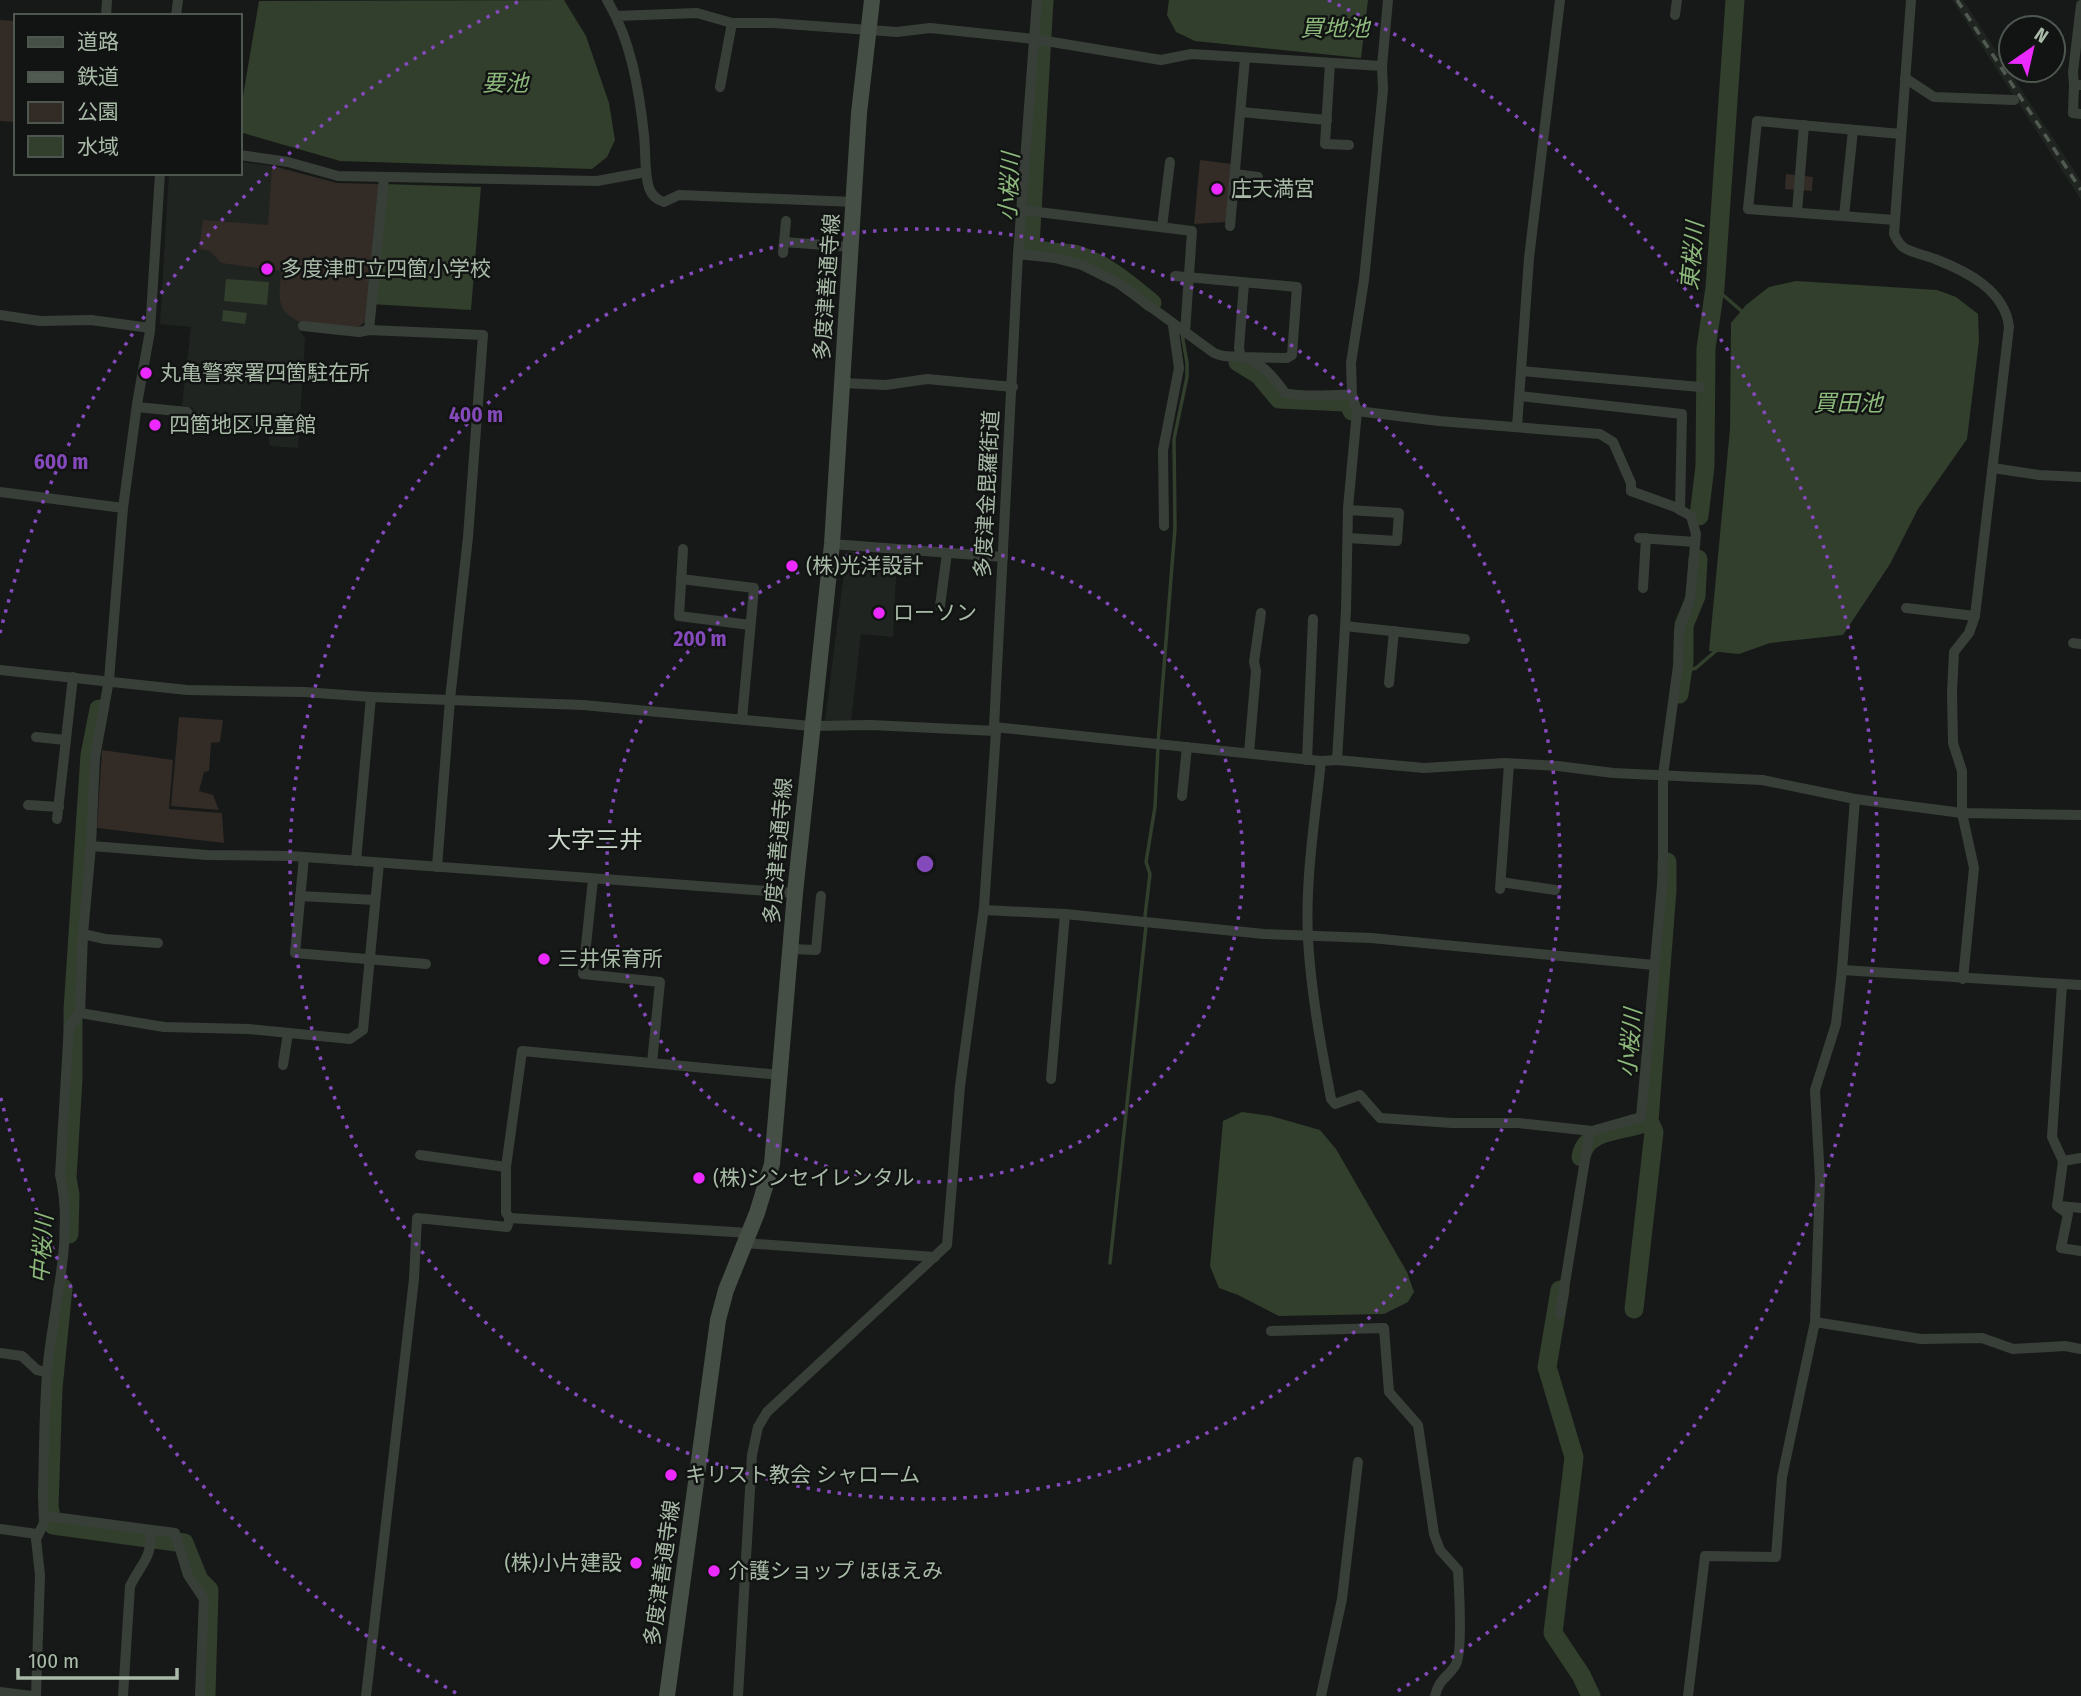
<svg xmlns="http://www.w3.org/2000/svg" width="2081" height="1696" font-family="'Fira Sans Condensed','Noto Sans JP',sans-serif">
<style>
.built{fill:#202421}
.green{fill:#322b26}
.water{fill:#323f2c}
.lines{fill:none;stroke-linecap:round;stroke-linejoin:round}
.stream{stroke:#323f2c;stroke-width:3.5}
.river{stroke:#323f2c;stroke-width:19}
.street{stroke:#383f38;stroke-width:10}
.secondary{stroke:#454f45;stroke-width:16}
.rail{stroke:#505a50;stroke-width:3.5;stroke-dasharray:9 7;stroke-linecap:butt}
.ring{fill:none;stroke:#8449ba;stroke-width:3.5;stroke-dasharray:3.5 7}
.poi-dot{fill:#ec29ff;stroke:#121413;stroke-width:2.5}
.labels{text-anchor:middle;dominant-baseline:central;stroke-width:5;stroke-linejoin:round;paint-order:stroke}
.poi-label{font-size:21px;fill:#a9bba8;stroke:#121413;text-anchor:start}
.street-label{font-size:21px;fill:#a9bba8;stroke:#121413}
.water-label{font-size:23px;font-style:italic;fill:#8db97c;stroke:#121413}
.quarter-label{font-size:24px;fill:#cad6c9;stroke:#121413}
.centre{fill:#8449ba;stroke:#121413;stroke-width:3.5}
.ring-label{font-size:21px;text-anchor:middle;font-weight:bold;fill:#8449ba;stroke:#121413;stroke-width:5;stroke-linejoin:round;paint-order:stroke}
</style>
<rect width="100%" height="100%" fill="#171918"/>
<g class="built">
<polygon points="1952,0 1963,0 2081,181 2081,200"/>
<polygon points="240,162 278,167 337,183 350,184 299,329 305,339 298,448 270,446 268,434 225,429 225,415 194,413 193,408 182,406 191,327 160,324 169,173 240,173"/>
<polygon points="847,551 897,557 893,637 861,634 851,721 825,720"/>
</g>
<g class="green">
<polygon points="0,20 16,21 16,122 0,121"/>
<polygon points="1200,160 1232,164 1226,222 1194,224"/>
<path d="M 272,166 L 337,183 L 379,184 L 366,321 L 357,328 L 300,322 C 274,310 280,296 281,271 L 221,263 L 210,251 L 199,249 L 203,220 L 268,225 Z"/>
<polygon points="1786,174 1813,177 1812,191 1785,189"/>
<polygon points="179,717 223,720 220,742 211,743 209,771 204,772 199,791 213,795 219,810 171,806"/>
<polygon points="102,750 173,760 169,809 222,813 224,843 97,828"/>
</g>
<g class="water">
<polygon points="564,0 586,36 609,103 615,140 607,157 592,169 340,161 243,133 240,129 240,114 259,1"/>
<polygon points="1169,0 1368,0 1361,58 1195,41 1176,32 1167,15"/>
<polygon points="382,184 481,187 471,310 370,304"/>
<polygon points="226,279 269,282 267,305 224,301"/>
<polygon points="1796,281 1937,290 1956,297 1978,314 1979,341 1967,439 1918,509 1890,564 1843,635 1770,643 1739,654 1709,651 1730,429 1731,323 1746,305 1769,287"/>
<polygon points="223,310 247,313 245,324 222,321"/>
<polygon points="1242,1112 1271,1116 1320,1130 1336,1149 1407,1272 1414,1292 1408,1302 1384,1314 1279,1316 1238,1295 1219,1288 1210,1266 1223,1121"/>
</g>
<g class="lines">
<g class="stream">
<polyline points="1715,288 1745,314"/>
<polyline points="1682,672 1696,668 1718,649"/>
<polyline points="1158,742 1175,528 1174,439 1187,377 1187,363 1182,334"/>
<polyline points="1110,1263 1146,926 1145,916 1150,874 1146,862 1155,807 1158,747"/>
</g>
<g class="river">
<path d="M 1044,0 L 1030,246 C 1044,255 1063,251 1078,255 C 1106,264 1130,285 1152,303"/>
<polyline points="1238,362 1259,375 1279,399 1345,402 1349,404 1352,411"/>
<polyline points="1699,516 1705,466 1706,348 1715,288 1735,0"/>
<polyline points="1679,694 1684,661 1684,625 1696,596 1698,559"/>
<path d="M 1581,1157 C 1586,1127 1627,1132 1649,1121"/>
<polyline points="69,1234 70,1195 67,1178 73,1079 73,1010 90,755 99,709"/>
<polyline points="63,1288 53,1388 49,1507 53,1525 184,1543 199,1580 209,1590 206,1696"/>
<polyline points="1560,1290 1547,1367 1574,1457 1553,1633 1581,1675 1591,1696"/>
<polyline points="1634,1309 1654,1132 1649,1121 1667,890 1667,862"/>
</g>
<g class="street">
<path d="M 607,0 C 631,40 639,89 644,135 C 646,153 644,172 649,188 C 652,196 657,200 664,202 L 679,195 L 854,202"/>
<path d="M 1911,0 L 1894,234 C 1896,238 1900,245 1903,247 C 1911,253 1926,255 1935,259 C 1966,271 2005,290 2009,327 L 1975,616 L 1969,633 L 1954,652 L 1952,693 L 1953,743 L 1962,771 L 1962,813 L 1974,868 L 1963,979"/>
<polyline points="1675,15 1677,0"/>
<polyline points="106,16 107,0"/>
<polyline points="176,16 178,0"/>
<polyline points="616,16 697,13 732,23 773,23 897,32 930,28 1034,39 1161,60 1191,54 1382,66"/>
<polyline points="1330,63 1325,144 1349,145"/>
<polyline points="1905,78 1934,97 2014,100"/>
<polyline points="2074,85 2073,72 2081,5"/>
<polyline points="2080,85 2074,85 2073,113 2081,114"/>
<polyline points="720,87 732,23"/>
<polyline points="1241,112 1327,120"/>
<polyline points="240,155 288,162 338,176 597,181 646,172"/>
<polyline points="1235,174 1258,177"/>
<polyline points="1022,210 1192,231 1185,333"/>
<polyline points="1797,212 1804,125"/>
<polyline points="1844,216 1853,130"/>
<polyline points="1895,220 1748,209 1757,121 1901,134"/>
<polyline points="1230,226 1245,58"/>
<polyline points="1162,227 1170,162"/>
<polyline points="784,242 851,247"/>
<polyline points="783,253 786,221"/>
<path d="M 1018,254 L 1055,258 L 1082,265 L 1118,283 L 1214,353 C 1228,359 1231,355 1242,357 C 1261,361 1275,379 1285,393 C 1306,398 1330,394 1352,395"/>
<polyline points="1175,276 1297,287 1292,355 1287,358 1241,357 1239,348 1244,283"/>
<polyline points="0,315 40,321 91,320 150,328"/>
<polyline points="303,326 359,332 369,330 483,335 468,537 450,699 437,867"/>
<polyline points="369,330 384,177"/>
<polyline points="1522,371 1700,387"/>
<polyline points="842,383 886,385 927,379 1013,387"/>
<polyline points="1520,396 1682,414 1680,510"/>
<polyline points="137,407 187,412 191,417 225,420"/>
<polyline points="1357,411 1439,421 1600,434 1613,442 1631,483 1631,491 1675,507 1691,516 1696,534 1690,600 1679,631 1678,666 1663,775 1663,874 1641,1117 1592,1131 1589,1135 1560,1314"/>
<polyline points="1517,427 1529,258 1560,0"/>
<polyline points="1993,468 2039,475 2081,477"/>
<polyline points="0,492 123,508"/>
<polyline points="1164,526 1163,450 1179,368 1173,325"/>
<polyline points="1348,538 1397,541 1399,513 1348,510"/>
<polyline points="1639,538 1695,542"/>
<polyline points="832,544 1003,557"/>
<polyline points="683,549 679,616 750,625"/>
<polyline points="681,579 754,588 742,719"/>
<polyline points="1643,588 1646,538"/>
<polyline points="940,606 947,553"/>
<polyline points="1906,608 1975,616"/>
<polyline points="1345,626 1465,639"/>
<polyline points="2073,643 2081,644"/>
<polyline points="0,670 187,690 305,692 371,697 583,705 811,726 871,725 996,731"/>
<polyline points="1389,683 1394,631"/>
<polyline points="994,727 1321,761 1337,760 1424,768 1505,763 1558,766 1613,773 1762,780 1855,799 1962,813 2081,815"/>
<polyline points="36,737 66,740"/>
<polyline points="1249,753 1256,671 1254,662 1261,613"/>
<polyline points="1307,760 1313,619"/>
<polyline points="1337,760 1346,610 1348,508 1357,411 1352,395 1351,363 1364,280 1383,90 1382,66 1388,0"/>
<path d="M 1321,761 C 1315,819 1305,880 1308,939 C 1311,993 1321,1046 1331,1099 L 1335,1104 L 1360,1095 L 1380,1118 L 1452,1123 L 1518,1123 L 1592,1131"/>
<polyline points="1182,796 1187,747"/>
<polyline points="28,805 59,807"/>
<polyline points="57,819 73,677"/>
<polyline points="91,846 207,855 291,856 795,893"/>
<polyline points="304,857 295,953 426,964"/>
<polyline points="356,861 371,697"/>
<polyline points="593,879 583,974 660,982 652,1063"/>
<polyline points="1501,882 1555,890"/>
<polyline points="1500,889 1509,764"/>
<polyline points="300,896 375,900"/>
<polyline points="984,910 1065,914 1264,934 1371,938 1654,965"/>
<polyline points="83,934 105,939 158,943"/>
<polyline points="790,949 816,950 821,896"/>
<polyline points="1842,970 2081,985"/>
<polyline points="2062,984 2052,1137 2063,1161 2057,1206 2068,1214 2061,1248 2081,1251"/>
<polyline points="80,1013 164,1027 248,1029 350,1039 363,1030 379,863"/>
<polyline points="283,1065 288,1033"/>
<polyline points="1051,1079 1065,914"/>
<polyline points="420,1155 506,1167"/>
<polyline points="2063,1161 2081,1158"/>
<polyline points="2060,1206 2081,1208"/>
<polyline points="510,1218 506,1213 506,1167 522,1051 780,1075"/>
<polyline points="744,1243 935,1257"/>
<polyline points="1815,1322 1921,1339 1982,1338 2013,1349 2065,1346 2081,1349"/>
<path d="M 1271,1331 L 1384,1328 L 1389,1392 L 1418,1425 L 1434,1534 L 1440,1550 L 1458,1570 C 1459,1588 1463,1651 1456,1664 C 1450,1676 1439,1678 1435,1696"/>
<polyline points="0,1353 22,1356 37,1370 47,1372"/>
<polyline points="46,1516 175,1533 188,1575 204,1599 200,1696"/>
<polyline points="0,1529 37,1534"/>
<polyline points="0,1692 32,1696"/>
<path d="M 36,1696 L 40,1575 L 36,1539 L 44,1523 L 43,1496 C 44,1455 44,1414 47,1373 C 52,1311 75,1236 60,1175 L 69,1026 L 80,1013 L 83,934 L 91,846 L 95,757 L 109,680 L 123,508 L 137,404 L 150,331 L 160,173"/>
<path d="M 123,1696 L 130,1586 C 143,1560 151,1561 151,1530"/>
<polyline points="366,1696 414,1279 417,1218 507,1227 510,1218 749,1233"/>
<polyline points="738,1696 752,1455 758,1427 767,1412 947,1245 960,1086 984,907 996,731 994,727 1018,254 1037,0"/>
<polyline points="1321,1696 1342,1599 1358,1462"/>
<polyline points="1688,1696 1705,1556 1776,1557 1782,1477 1815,1322 1820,1180 1815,1090 1836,1024 1842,970 1855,799"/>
</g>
<polyline class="secondary" points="667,1696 718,1320 726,1290 757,1213 772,1164 795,893 832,544 859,113 872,0"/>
<polyline class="rail" points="1957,0 2081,190"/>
</g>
<g class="ring">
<circle cx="925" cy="864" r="318"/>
<circle cx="925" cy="864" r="635"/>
<path d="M456 1693A953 953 0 0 1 0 1095M0 633A953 953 0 0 1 522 0M1328 0A953 953 0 0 1 1394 1693"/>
</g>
<g class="poi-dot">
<circle cx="1217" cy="189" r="7"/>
<circle cx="267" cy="269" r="7"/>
<circle cx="146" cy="373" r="7"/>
<circle cx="155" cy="425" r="7"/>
<circle cx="792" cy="566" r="7"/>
<circle cx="879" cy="613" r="7"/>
<circle cx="544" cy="959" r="7"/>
<circle cx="699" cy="1178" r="7"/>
<circle cx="671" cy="1475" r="7"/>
<circle cx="636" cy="1563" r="7"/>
<circle cx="714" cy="1571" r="7"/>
</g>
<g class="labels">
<g class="poi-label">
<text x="1231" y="189">庄天満宮</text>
<text x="281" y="269">多度津町立四箇小学校</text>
<text x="160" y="373">丸亀警察署四箇駐在所</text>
<text x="169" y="425">四箇地区児童館</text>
<text x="806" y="566">(株)光洋設計</text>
<text x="893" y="613">ローソン</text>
<text x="558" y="959">三井保育所</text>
<text x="713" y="1178">(株)シンセイレンタル</text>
<text x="685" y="1475">キリスト教会 シャローム</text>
<text x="622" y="1563" text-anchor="end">(株)小片建設</text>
<text x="728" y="1571">介護ショップ ほほえみ</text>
</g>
<g class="street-label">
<text transform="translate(827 287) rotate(-86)">多度津善通寺線</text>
<text transform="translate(987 494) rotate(-87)">多度津金毘羅街道</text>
<text transform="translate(778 851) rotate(-85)">多度津善通寺線</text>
<text transform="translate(662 1573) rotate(-82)">多度津善通寺線</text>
</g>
<g class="water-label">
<text x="1335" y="28">買地池</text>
<text x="505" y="83">要池</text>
<text transform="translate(1009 187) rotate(-87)">小桜川</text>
<text transform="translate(1692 256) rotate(-85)">東桜川</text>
<text x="1848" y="403">買田池</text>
<text transform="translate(1630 1043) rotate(-85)">小桜川</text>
<text transform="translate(42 1249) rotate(-86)">中桜川</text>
</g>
<g class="quarter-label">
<text x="595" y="840">大字三井</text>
</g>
</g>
<circle cx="925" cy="864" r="10" class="centre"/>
<g class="ring-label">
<text x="476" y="422">400 m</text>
<text x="61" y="469">600 m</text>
<text x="700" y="646">200 m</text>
</g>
<rect x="14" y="14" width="228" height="161" fill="#121413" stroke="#4e574f" stroke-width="2"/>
<rect x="28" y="37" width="35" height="10" fill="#454f45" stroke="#4e574f" stroke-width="2"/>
<text x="77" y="49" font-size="21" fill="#a9bba8">道路</text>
<rect x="28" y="72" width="35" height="10" fill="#505a50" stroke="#4e574f" stroke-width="2"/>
<text x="77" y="84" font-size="21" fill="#a9bba8">鉄道</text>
<rect x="28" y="102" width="35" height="21" fill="#322b26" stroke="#4e574f" stroke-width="2"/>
<text x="77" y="119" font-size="21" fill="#a9bba8">公園</text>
<rect x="28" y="136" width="35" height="21" fill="#323f2c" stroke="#4e574f" stroke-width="2"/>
<text x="77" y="154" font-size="21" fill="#a9bba8">水域</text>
<g transform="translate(2032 49) rotate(34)"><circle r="33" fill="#121413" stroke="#4e574f" stroke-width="2"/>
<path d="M0-5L12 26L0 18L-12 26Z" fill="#ec29ff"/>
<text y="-10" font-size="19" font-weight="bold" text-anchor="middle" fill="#a9bba8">N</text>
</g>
<path d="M18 1668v10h159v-10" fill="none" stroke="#a9bba8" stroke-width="3.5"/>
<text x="28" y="1668" font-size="21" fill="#a9bba8" stroke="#121413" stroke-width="5" paint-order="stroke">100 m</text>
</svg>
